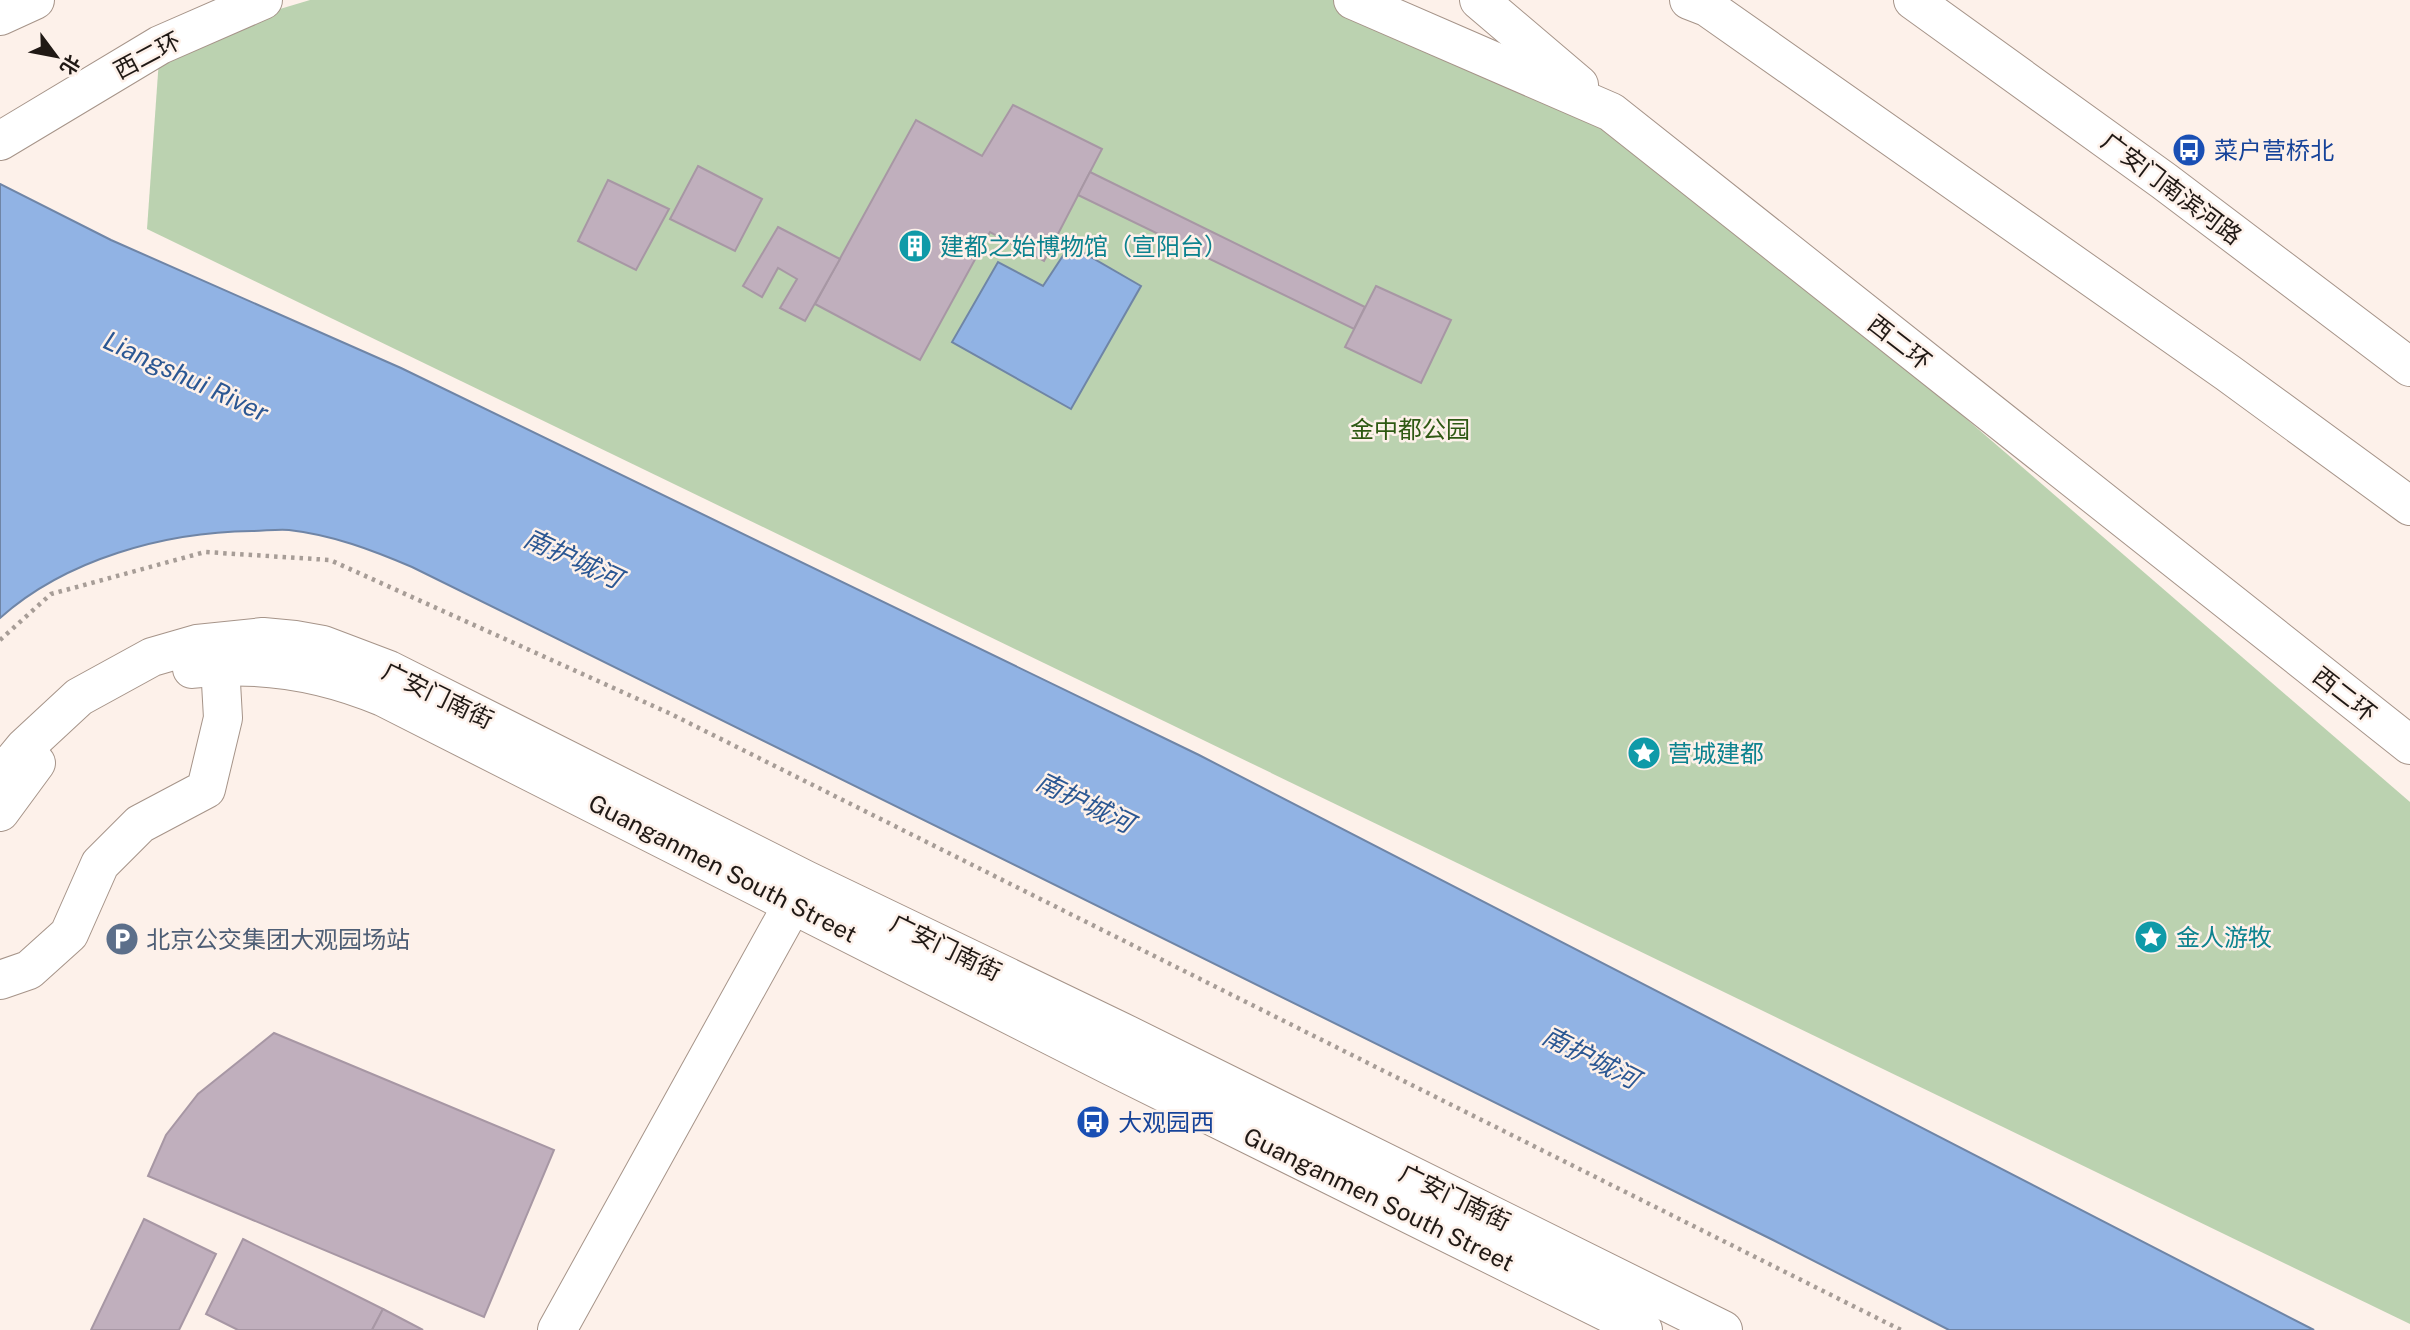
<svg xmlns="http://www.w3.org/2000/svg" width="2410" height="1330" font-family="'Public Sans','Noto Sans SC',sans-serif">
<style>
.green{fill:#bbd2b0}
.water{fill:#91b3e4;stroke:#6f85a6;stroke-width:2}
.building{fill:#c0afbd;stroke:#a797a4;stroke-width:2}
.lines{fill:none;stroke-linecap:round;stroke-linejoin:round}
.minor-casing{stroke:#a69489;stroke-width:40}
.highway-casing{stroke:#a69489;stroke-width:40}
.path{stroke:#a79d97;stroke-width:4.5;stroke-dasharray:3.5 5;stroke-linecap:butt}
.minor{stroke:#fff;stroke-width:38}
.highway{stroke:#fff;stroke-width:38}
.labels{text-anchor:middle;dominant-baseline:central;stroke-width:5;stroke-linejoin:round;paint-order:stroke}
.street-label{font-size:24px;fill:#201915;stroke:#fdf1ea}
.transit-label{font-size:24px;fill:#164399;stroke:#fdf1ea;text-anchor:start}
.culture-label{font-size:24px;fill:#0d838f;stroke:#fdf1ea;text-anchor:start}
.park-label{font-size:24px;fill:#2e5913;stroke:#fdf1ea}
.service-label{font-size:24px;fill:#4e5e75;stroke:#fdf1ea;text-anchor:start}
.water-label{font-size:26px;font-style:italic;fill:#2b5793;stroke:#fdf1ea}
</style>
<rect width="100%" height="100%" fill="#fdf1ea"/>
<polygon class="green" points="310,0 1353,0 1611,112 2410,802 2410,1324 147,229 160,45"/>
<g class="water">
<path d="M 0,184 L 111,240 L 401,368 L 1199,755 L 2314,1330 L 1949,1330 L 1773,1240 L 412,567 C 372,550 333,535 289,530 C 277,529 264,531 252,531 C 165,532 66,559 0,618 Z"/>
<polygon points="1070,245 1141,286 1071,409 952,342 998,262 1043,286"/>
</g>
<g class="building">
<polygon points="1013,105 1102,149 1044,261 990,232 920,360 815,304 916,120 982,156"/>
<polygon points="698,166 762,199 735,251 670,219"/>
<polygon points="1090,172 1365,307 1354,329 1078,195"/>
<polygon points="608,180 669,209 636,270 578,241"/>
<polygon points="778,227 840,259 805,321 780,308 797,279 778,268 762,297 743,286"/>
<polygon points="1376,286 1451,320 1421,383 1345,347"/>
<polygon points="274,1033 554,1150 484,1317 148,1176 166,1135 198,1094"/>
<polygon points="144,1219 216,1254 179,1330 91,1330"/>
<polygon points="243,1239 383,1309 372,1330 238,1330 206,1314"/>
<polygon points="383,1309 423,1330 372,1330"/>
</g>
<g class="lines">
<defs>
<g id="minor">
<polyline points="1913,0 2164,181 2410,367"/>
<path d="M 192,669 C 259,661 321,671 383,697 L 1113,1067 L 1643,1330"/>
<polyline points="0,777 24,748 79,697 152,657 197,644 263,637 295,640 323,645 389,670 806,880 1120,1031 1723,1330"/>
<polyline points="0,812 36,763"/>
<polyline points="0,980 29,970 69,934 100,864 140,824 206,789 223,718 220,665"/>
<polyline points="557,1330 805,882"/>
</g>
<g id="highway">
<polyline points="1353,0 1611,112 2410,745"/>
<polyline points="1479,0 1579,85"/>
<polyline points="1689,0 1707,7 2228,373 2410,506"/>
<polyline points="0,16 35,0"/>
<polyline points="0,141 160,45 263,0"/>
</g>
</defs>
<use href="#minor" class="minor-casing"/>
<use href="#highway" class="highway-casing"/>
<polyline class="path" points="0,640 51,594 205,552 330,560 671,714 1901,1330"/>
<use href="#minor" class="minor"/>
<use href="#highway" class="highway"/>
</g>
<defs>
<symbol id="bus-disc" viewBox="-11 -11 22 22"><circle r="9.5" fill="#1a4fb4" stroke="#fdf1ea"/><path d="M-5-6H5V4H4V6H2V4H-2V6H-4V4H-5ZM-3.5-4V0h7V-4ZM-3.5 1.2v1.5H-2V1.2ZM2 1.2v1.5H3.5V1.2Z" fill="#fff"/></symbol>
<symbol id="building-disc" viewBox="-11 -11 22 22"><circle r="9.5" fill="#0f9aa8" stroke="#fdf1ea"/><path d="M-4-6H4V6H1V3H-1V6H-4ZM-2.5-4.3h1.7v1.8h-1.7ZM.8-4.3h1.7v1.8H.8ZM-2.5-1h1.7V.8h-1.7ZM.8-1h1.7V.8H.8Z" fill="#fff"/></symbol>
<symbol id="sight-disc" viewBox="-11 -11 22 22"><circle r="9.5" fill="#0f9aa8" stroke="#fdf1ea"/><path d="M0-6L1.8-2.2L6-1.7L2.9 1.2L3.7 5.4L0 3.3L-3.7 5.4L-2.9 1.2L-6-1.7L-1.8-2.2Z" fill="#fff"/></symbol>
<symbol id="parking-disc" viewBox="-11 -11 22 22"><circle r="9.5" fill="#5c6f8a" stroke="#fdf1ea"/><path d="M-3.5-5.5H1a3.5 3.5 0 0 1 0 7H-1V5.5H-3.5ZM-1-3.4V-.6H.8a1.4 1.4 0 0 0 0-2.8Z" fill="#fff"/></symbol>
</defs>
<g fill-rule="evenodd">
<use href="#bus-disc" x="2170" y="131" width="38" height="38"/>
<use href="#building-disc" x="896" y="227" width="38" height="38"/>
<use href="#sight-disc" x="1625" y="734" width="38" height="38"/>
<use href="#sight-disc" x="2132" y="918" width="38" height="38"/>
<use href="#parking-disc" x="103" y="920" width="38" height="38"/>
<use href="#bus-disc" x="1074" y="1103" width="38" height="38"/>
</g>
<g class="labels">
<g class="street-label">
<text transform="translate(147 55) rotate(-28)">西二环</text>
<text transform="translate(2172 188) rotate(37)">广安门南滨河路</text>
<text transform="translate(1900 342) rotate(38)">西二环</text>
<text transform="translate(2345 694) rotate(38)">西二环</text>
<text transform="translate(438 695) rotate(26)">广安门南街</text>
<text transform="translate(723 868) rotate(27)">Guanganmen South Street</text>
<text transform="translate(946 947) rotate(26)">广安门南街</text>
<text transform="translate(1455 1197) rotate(26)">广安门南街</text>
<text transform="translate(1379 1199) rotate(26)">Guanganmen South Street</text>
</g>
<g class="transit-label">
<text x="2214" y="150">菜户营桥北</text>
<text x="1118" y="1122">大观园西</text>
</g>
<g class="culture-label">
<text x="940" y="246">建都之始博物馆（宣阳台）</text>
<text x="1668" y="753">营城建都</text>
<text x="2176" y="937">金人游牧</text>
</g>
<g class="park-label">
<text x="1410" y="429">金中都公园</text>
</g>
<g class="service-label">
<text x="146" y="939">北京公交集团大观园场站</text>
</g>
<g class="water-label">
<text transform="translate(186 376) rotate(25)">Liangshui River</text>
<text transform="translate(573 558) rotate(25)">南护城河</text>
<text transform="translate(1085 802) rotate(26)">南护城河</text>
<text transform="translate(1591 1057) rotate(27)">南护城河</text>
</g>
</g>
<g transform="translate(56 56) rotate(122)" stroke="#fdf1ea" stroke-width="5" paint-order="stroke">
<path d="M0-5L12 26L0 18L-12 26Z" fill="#201915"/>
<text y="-10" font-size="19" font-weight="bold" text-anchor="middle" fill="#201915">北</text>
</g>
</svg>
